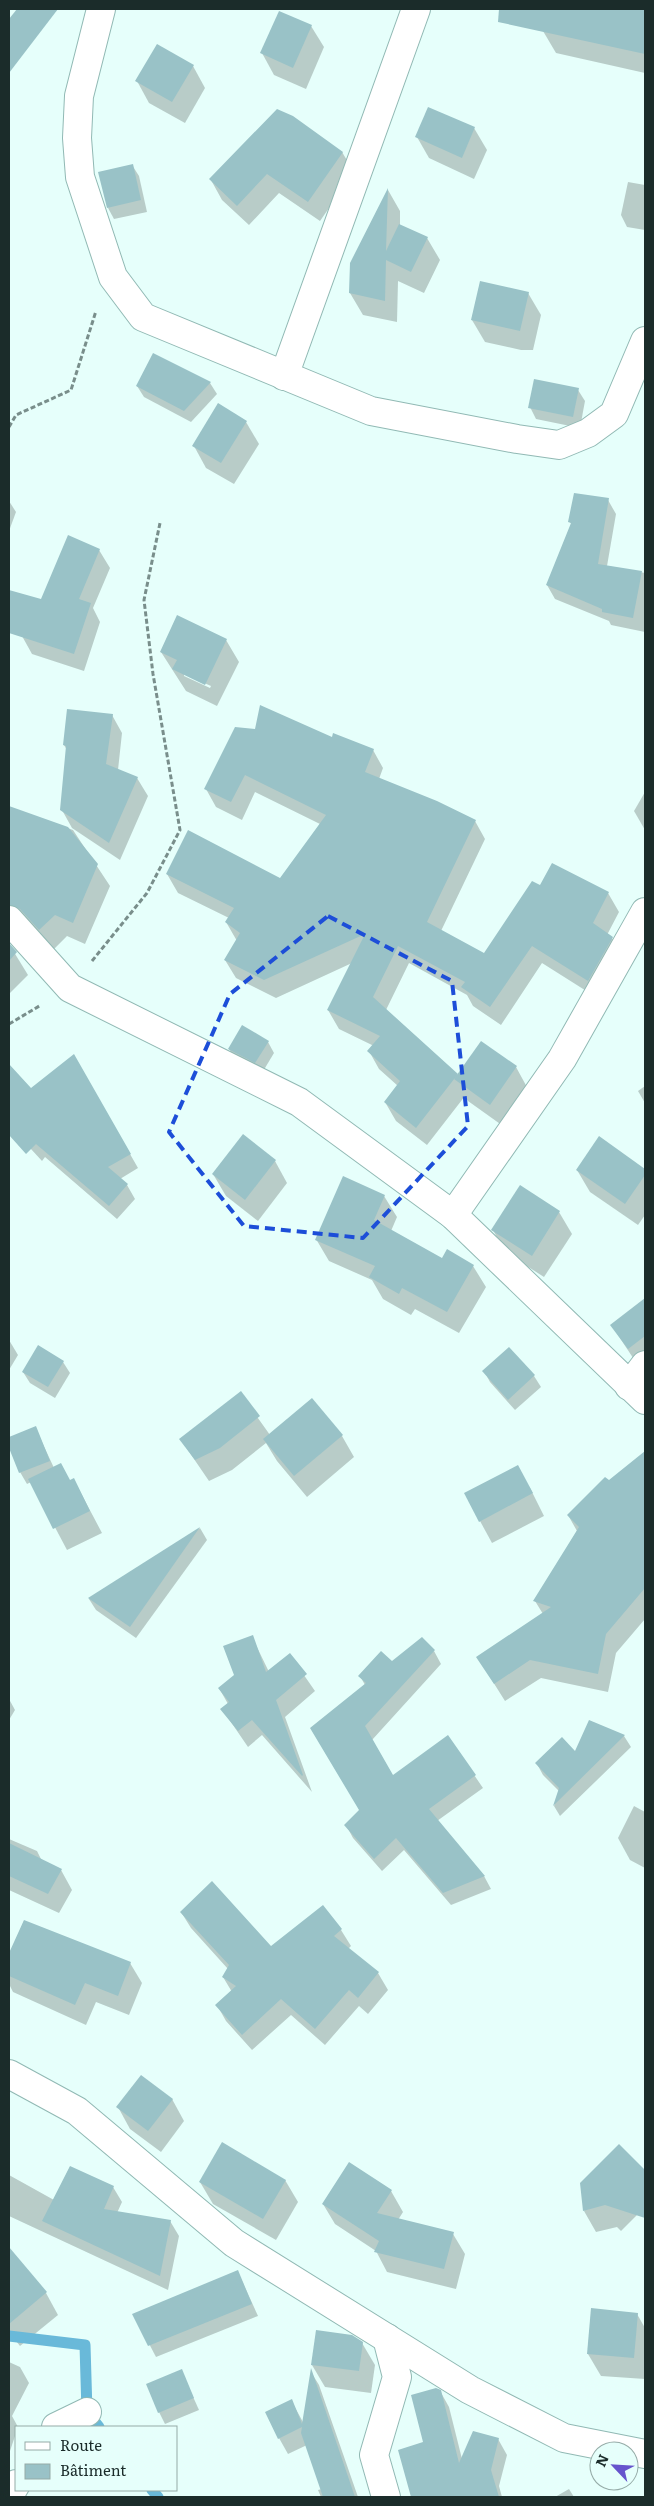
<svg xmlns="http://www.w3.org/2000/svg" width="654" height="2506" font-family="Literata,serif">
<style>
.shadow{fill:#0003;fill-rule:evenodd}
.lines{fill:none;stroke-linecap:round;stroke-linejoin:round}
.stream{stroke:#69b9d9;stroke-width:11}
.building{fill:#99c2c7}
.street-casing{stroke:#91b9b4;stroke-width:30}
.path{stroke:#798e8b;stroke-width:3;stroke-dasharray:5 2.5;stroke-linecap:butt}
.street{stroke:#fff;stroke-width:28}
.marked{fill:none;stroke:#1d4ed8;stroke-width:4;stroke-dasharray:10 6;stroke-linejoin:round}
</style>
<rect width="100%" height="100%" fill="#e6fffb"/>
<g class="shadow">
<polygon points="548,9 645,9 645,73 556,53 543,31"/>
<polygon points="311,26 324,47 306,89 274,75 262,53"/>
<polygon points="193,66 205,88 185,123 149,103 137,81"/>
<polygon points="474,128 487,150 474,179 429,158 417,137"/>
<polygon points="342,152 354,172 320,221 279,193 249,225 222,200 211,180"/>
<polygon points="132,165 139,176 147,212 114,219 108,208"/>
<polygon points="628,182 645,185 645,230 627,227 621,215"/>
<polygon points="388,190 400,211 400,226 427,238 440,260 424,293 398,281 397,322 363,315 350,293 351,263"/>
<polygon points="528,293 541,315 533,350 521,350 485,342 472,320"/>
<polygon points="153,355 210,383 217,394 191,422 144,397 137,386"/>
<polygon points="578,390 585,401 580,428 536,419 530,407"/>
<polygon points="246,422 259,444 234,484 206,468 194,446"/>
<polygon points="608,500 616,514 607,566 645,573 645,632 611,625 609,621 555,599 547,585 572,525 570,522"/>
<polygon points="9,501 16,512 9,531"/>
<polygon points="99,550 110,568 93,608 100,622 84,671 32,654 22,636 42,601"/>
<path d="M 226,640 L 239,662 L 217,706 L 186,691 L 161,652 ZM 184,674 L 211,686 L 210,688 L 184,676 Z"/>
<polygon points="112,715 122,733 118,770 137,778 148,796 120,860 72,828 62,810 67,750 64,745"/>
<polygon points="333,739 373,750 383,768 379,779 475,821 485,839 441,931 484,955 540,887 608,893 619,912 607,935 612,938 623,957 599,999 542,963 501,1025 473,1006 467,995 409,963 386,1010 457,1075 516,1067 528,1089 503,1126 468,1101 465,1096 427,1145 396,1121 385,1102 398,1086 379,1069 369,1051 374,1046 339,1029 328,1010 352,963 276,998 236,978 225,960 237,941 226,922 229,918 178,893 167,874 281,880 320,824 255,792 242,820 216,807 206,789"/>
<polygon points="645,792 645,830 634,811"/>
<polygon points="9,807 73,830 110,886 85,944 67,936 52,951 9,933"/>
<polygon points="9,944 28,975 9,994"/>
<polygon points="268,1042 274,1053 262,1073 236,1060 229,1049"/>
<polygon points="74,1056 138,1168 120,1179 127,1185 135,1199 117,1219 45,1157 42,1161 9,1125 9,1071 11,1068 31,1089"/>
<polygon points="645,1086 645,1103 638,1091"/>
<polygon points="599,1138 645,1171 645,1215 638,1225 590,1192 577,1170"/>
<polygon points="275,1161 287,1183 258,1221 226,1196 213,1174"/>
<polygon points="384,1196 397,1217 391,1231 442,1260 473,1266 486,1287 459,1333 415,1309 411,1315 383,1299 372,1280 329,1261 316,1239"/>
<polygon points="559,1212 572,1234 544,1277 505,1252 493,1230"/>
<polygon points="645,1300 645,1367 641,1370 612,1326"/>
<polygon points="9,1340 18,1355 9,1370"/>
<polygon points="39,1347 63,1362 70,1373 55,1398 30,1383 23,1372"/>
<polygon points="509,1349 534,1376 541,1387 515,1410 490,1382 484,1371"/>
<polygon points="240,1393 270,1435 342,1436 354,1457 307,1497 277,1461 266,1443 232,1470 209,1481 181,1440"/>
<polygon points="35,1427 54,1468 70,1482 74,1480 102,1533 67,1550 31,1482 27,1484 20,1472 9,1444 9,1439"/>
<polygon points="645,1452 645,1619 616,1653 608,1692 541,1678 505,1701 478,1658 543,1614 535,1601 577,1531 568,1515"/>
<polygon points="530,1488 544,1516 492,1543 480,1521"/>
<polygon points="200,1528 207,1540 136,1638 96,1610 89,1599"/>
<polygon points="252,1637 269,1672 290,1655 315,1691 285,1717 312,1792 262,1735 248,1747 222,1709 228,1704 219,1688 236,1676"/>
<polygon points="434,1651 441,1664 372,1740 393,1776 448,1737 483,1788 437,1821 484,1876 491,1889 451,1905 404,1850 382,1871 353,1838 346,1825 360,1811 365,1685 360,1676 392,1663"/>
<polygon points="9,1699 15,1710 9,1720"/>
<polygon points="590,1721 624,1736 631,1747 560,1816 554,1806 559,1791 543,1775 537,1764 576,1753"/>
<polygon points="634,1806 645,1812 645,1868 630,1860 618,1838"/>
<polygon points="9,1839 37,1851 42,1861 61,1870 72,1890 59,1913 9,1890"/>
<polygon points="323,1907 341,1930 351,1946 348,1949 378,1973 388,1990 368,2014 359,2006 325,2045 291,2015 252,2050 226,2021 217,2005 232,1992 223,1977 228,1969 191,1928 181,1912 271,1948"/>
<polygon points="24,1921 130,1963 142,1983 129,2015 96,2002 86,2025 13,1992 9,1984 9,1956"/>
<polygon points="172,2099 184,2121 161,2152 130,2129 118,2107"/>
<polygon points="619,2145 645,2172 645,2207 621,2231 617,2227 596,2232 584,2211"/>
<polygon points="70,2167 113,2187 122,2202 117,2213 170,2221 179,2236 168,2290 9,2216 9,2175 54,2200"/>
<polygon points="285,2180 298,2202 276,2240 213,2204 200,2182"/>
<polygon points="391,2191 403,2212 398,2220 453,2234 465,2254 456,2289 387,2272 376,2251 335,2224 323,2204"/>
<polygon points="13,2254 46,2293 58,2315 20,2346 9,2332 9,2258"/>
<polygon points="238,2272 258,2316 156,2357 134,2315"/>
<polygon points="637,2314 645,2328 645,2379 601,2376 588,2354"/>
<polygon points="362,2343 375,2365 371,2393 325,2387 312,2365"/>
<polygon points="9,2362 20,2367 29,2383 12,2416 18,2427 9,2454"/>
<polygon points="181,2370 199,2410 165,2424 159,2412"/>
<polygon points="311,2372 319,2385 358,2497 321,2497 318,2490 322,2489 307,2445 288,2454 279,2438 291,2400 304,2424"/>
<polygon points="440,2391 449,2407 462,2459 498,2439 507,2455 499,2486 502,2497 465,2497 460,2483 425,2443"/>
<polygon points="569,2489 574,2497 555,2497"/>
</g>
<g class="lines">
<g class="stream">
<polyline points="9,2336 85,2345 87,2412 99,2427"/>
<polyline points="152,2490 158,2497"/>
</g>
</g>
<g class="building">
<polygon points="17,9 58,9 9,73 9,19"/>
<polygon points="499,9 645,9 645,54 498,22"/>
<polygon points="279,11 312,25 293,68 260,53"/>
<polygon points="157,44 194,65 172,102 135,81"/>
<polygon points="428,107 475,127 462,158 415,137"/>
<polygon points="277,109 293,116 343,152 308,202 267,174 237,206 209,179"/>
<polygon points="133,164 141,200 107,208 98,172"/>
<polygon points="388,188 386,251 399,224 428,237 411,272 386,260 385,301 349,293 350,263"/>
<polygon points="480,281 529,292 520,331 471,320"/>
<polygon points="153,353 211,382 184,411 136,386"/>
<polygon points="534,379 579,388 573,417 528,408"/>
<polygon points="218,403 247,421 221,463 192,446"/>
<polygon points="574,493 609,498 598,564 642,571 633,618 602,612 602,609 546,585 571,523 568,522"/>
<polygon points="68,535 100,549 79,599 91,603 74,654 9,633 9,590 41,599"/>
<polygon points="177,615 227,639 205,685 172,669 177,660 160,652"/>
<polygon points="260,705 332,737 333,733 374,749 365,772 437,801 476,820 427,922 484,953 532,881 540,885 552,863 609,892 593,923 613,937 588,981 532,946 490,1007 461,987 465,982 398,946 373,997 458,1074 416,1128 384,1102 400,1081 367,1051 380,1036 327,1010 365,934 264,980 224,960 240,933 225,922 234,908 166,874 188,830 280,878 326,815 245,775 231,802 204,789 235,727 255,729"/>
<polygon points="67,709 113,714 106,764 138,777 109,843 60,810 66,746 63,745"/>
<polygon points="9,806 68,827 98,864 73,923 55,915 39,930 20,909 9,905"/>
<polygon points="9,943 17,952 9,961"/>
<polygon points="242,1025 269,1041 255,1063 228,1049"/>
<polygon points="481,1041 517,1066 490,1105 454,1079"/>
<polygon points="74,1054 131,1154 108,1167 128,1184 109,1206 36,1144 26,1154 9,1135 9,1064 31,1088"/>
<polygon points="243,1134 276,1160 245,1200 212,1174"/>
<polygon points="599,1136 645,1169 645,1175 625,1204 576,1170"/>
<polygon points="343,1176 385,1195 374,1220 442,1258 447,1249 474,1265 447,1312 402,1288 399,1294 369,1277 375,1266 315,1240"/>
<polygon points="520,1185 560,1211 532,1256 491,1230"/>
<polygon points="645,1298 645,1336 628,1349 610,1325"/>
<polygon points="38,1345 64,1361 48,1387 22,1372"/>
<polygon points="509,1347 535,1375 508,1400 482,1371"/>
<polygon points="241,1391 260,1416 220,1448 195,1460 179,1439"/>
<polygon points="312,1398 343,1435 294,1476 263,1439"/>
<polygon points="36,1426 50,1461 19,1473 9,1448 9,1437"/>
<polygon points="645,1451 645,1588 606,1634 598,1674 530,1660 494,1684 476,1657 551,1607 533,1601 579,1527 567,1515 605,1477 609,1480"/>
<polygon points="61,1463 70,1480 74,1478 90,1511 53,1529 28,1479"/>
<polygon points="518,1465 533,1493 479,1522 464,1493"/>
<polygon points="200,1527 130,1627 88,1598"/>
<polygon points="253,1635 266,1672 290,1653 307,1674 276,1700 303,1775 302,1776 252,1720 238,1731 220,1709 229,1702 218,1688 234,1675 223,1646"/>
<polygon points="422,1637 435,1650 365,1726 393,1775 448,1735 476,1775 429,1809 485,1876 443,1893 396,1838 374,1859 344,1825 359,1810 310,1728 366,1683 358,1676 381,1651 392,1661"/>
<polygon points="589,1720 625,1735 553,1806 559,1788 535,1763 562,1737 575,1751"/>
<polygon points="9,1843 62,1869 48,1894 9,1876"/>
<polygon points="212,1881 271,1946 323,1905 342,1929 334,1936 379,1972 358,1998 349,1990 315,2029 281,1999 242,2035 215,2005 236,1986 222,1977 229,1965 180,1912"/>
<polygon points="24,1920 131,1962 118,1996 85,1983 75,2005 9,1976 9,1953"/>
<polygon points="141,2075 173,2099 148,2131 116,2107"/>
<polygon points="222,2142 286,2180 263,2219 199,2182"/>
<polygon points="619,2144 645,2170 645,2218 605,2205 583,2211 580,2183"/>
<polygon points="349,2162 392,2190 377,2213 454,2232 444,2269 374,2252 379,2241 322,2204"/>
<polygon points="70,2166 114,2186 104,2209 171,2220 160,2276 42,2221"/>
<polygon points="9,2247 47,2292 9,2324"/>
<polygon points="238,2270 252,2304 148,2346 132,2314"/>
<polygon points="591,2308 638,2313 634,2358 587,2354"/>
<polygon points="316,2330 352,2335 363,2342 359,2371 311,2365"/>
<polygon points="311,2368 355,2497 323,2497 301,2433 302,2427 278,2439 265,2412 292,2399 302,2424"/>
<polygon points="182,2369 194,2398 158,2413 146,2384"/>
<polygon points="436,2388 441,2390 459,2463 473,2431 499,2438 491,2470 499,2497 411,2497 398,2450 423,2442 411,2395"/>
</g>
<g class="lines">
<defs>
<g id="street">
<polyline points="101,9 79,96 77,138 80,177 113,277 143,317 371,411 517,439 559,445 588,433 614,414 645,341"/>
<polyline points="284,376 416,9"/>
<polyline points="9,920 70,988 299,1102 453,1215 645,1400"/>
<polyline points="453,1215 562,1059 645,912"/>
<polyline points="629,1386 645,1365"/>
<polyline points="9,2074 77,2111 234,2243 470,2390 564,2438 645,2454"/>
<polyline points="56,2427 87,2412"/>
<polyline points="9,2496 16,2484"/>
<polyline points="386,2497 374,2455 397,2377 387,2338"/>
</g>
</defs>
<use href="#street" class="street-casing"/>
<g class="path">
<polyline points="9,427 16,415 71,390 96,311"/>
<polyline points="92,961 147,893 180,830 153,674 144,600 160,523"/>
<polyline points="9,1024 41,1005"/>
</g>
<use href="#street" class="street"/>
</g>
<path class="marked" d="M 328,916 L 452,981 L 468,1126 L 363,1238 L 244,1226 L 169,1132 L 230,994 Z"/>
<rect width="654" height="2506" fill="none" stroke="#1b2c2a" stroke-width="20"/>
<rect x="15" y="2426" width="162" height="65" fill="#e6fffb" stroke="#95aba7"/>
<rect x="25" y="2442" width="25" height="8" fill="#ffffff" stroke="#95aba7"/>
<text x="60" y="2451" font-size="15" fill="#1b2c2a">Route</text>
<rect x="25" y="2464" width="25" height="15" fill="#99c2c7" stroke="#95aba7"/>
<text x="60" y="2476" font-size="15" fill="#1b2c2a">Bâtiment</text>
<g transform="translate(614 2466) rotate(295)"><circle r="24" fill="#e6fffb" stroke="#95aba7"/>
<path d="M0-4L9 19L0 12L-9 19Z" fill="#6754cd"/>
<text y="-8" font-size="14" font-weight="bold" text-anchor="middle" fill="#1b2c2a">N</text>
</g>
</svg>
